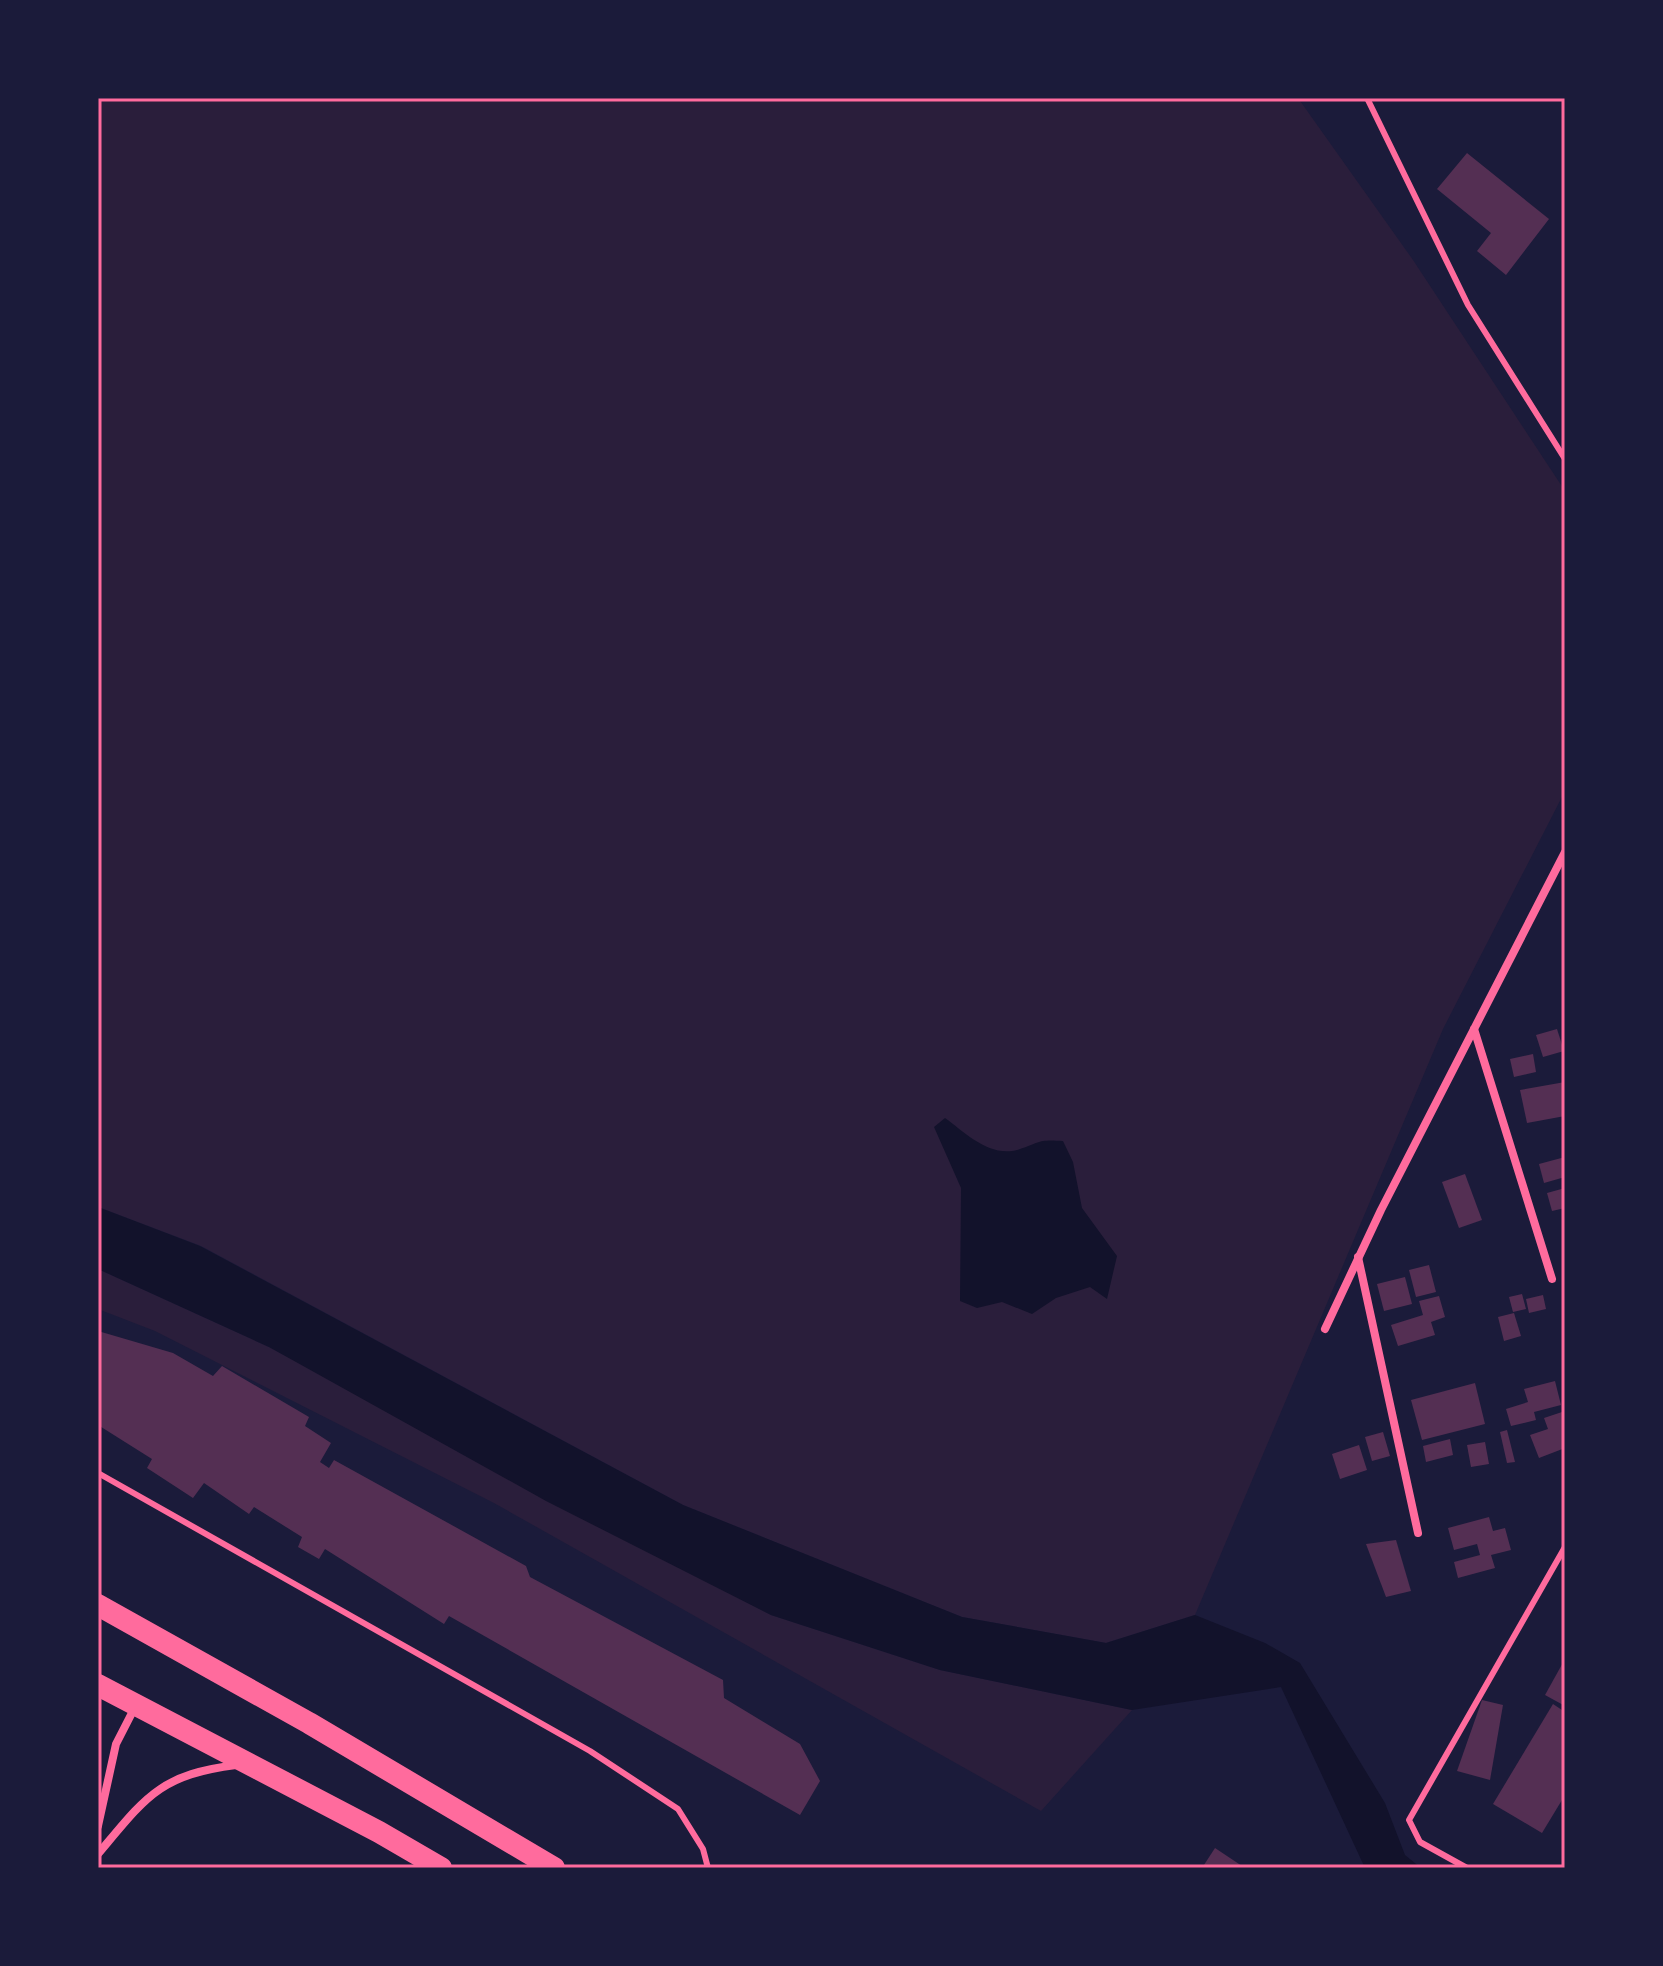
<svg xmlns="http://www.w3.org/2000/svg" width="1663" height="1966" font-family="Jost,sans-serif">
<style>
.green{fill:#2a1e3b}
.water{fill:#12122b}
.building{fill:#542f53}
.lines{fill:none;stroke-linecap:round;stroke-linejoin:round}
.service{stroke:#ff6b9d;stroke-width:6}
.minor{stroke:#ff6b9d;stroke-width:8}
.trunk{stroke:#ff6b9d;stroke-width:22}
.neatline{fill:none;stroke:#ff6b9d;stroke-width:3}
</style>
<rect width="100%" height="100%" fill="#1b1b3a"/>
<g class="green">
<polygon points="98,98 1298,98 1413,260 1565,491 1565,791 1443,1029 1195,1615 1106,1643 962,1617 683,1505 201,1246 98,1207"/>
<polygon points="98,1269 269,1347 771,1615 940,1670 1132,1710 1041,1811 494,1503 155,1331 98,1309"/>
</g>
<g class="water">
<path d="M 945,1118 C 967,1134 991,1159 1020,1149 C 1040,1142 1039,1139 1063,1141 L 1073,1162 L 1082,1208 L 1117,1256 L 1107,1299 L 1090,1287 L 1056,1298 L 1032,1314 L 1002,1302 L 977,1308 L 960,1301 L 961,1188 L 934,1127 Z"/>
<polygon points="98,1207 200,1246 683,1505 962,1617 1106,1643 1195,1615 1265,1643 1300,1663 1385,1803 1405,1855 1421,1868 1365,1868 1281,1687 1132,1710 940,1670 771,1615 546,1501 269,1347 98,1269"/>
</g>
<g class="building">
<polygon points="1467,153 1549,219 1506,275 1477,251 1491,233 1437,189"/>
<polygon points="1557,1029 1564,1051 1543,1057 1536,1035"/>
<polygon points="1533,1054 1536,1072 1514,1077 1510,1059"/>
<polygon points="1565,1082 1565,1116 1527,1123 1520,1090"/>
<polygon points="1565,1157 1565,1177 1544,1183 1539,1164"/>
<polygon points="1465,1174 1482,1220 1459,1228 1442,1182"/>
<polygon points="1565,1188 1565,1208 1552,1211 1547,1193"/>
<polygon points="1429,1265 1436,1292 1416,1297 1409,1270"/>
<polygon points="1405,1277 1412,1304 1384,1311 1377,1284"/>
<polygon points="1522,1294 1526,1309 1513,1312 1509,1297"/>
<polygon points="1543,1295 1546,1309 1529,1313 1526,1299"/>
<polygon points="1439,1296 1445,1317 1431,1322 1435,1335 1398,1346 1391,1325 1423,1315 1419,1301"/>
<polygon points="1514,1313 1521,1336 1504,1341 1498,1317"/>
<polygon points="98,1331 173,1353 213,1376 222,1366 309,1417 305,1426 331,1443 320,1462 329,1468 334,1460 526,1566 530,1577 723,1680 724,1698 800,1744 820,1781 800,1815 449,1616 444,1624 325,1549 319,1559 298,1547 302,1537 254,1507 249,1514 204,1483 193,1498 147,1468 152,1459 98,1425"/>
<polygon points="1555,1381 1561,1405 1534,1412 1536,1420 1511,1426 1506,1409 1528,1402 1524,1389"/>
<polygon points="1475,1383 1485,1424 1422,1440 1411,1400"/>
<polygon points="1565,1411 1565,1448 1539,1458 1530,1435 1548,1429 1544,1418"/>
<polygon points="1507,1430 1515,1462 1507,1463 1500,1432"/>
<polygon points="1383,1432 1390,1456 1372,1461 1365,1437"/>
<polygon points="1450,1439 1453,1455 1426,1462 1423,1446"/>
<polygon points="1485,1442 1489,1464 1471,1467 1467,1445"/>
<polygon points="1359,1445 1367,1470 1340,1479 1332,1454"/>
<polygon points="1489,1517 1493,1531 1505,1528 1511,1550 1491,1555 1495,1568 1458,1578 1454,1562 1480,1555 1477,1544 1454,1550 1448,1528"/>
<polygon points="1396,1540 1411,1591 1386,1597 1366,1544"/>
<polygon points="1565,1659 1565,1706 1545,1695"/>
<polygon points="1482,1700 1503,1705 1490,1780 1457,1771"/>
<polygon points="1553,1704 1565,1712 1565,1795 1542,1833 1493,1804"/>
<polygon points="1215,1848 1245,1868 1202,1868"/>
</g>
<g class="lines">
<g class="service">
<polyline points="1367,98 1468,305 1565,459"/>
<polyline points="98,1473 590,1751 678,1809 703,1849 708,1868"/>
<polyline points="1467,1868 1420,1842 1409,1820 1565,1547"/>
</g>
<g class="minor">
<polyline points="1474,1029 1552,1279"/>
<polyline points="1358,1257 1418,1533"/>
<polyline points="1325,1329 1381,1210 1565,852"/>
<polyline points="98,1826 116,1744 135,1707"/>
<path d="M 98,1854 C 146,1797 159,1775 236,1765"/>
</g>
<g class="trunk">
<polyline points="98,1605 309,1723 554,1868"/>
<polyline points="98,1685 379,1832 441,1868"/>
</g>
</g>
<rect width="1663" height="1966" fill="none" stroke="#1b1b3a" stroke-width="200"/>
<rect x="100" y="100" width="1463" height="1766" class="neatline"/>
</svg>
